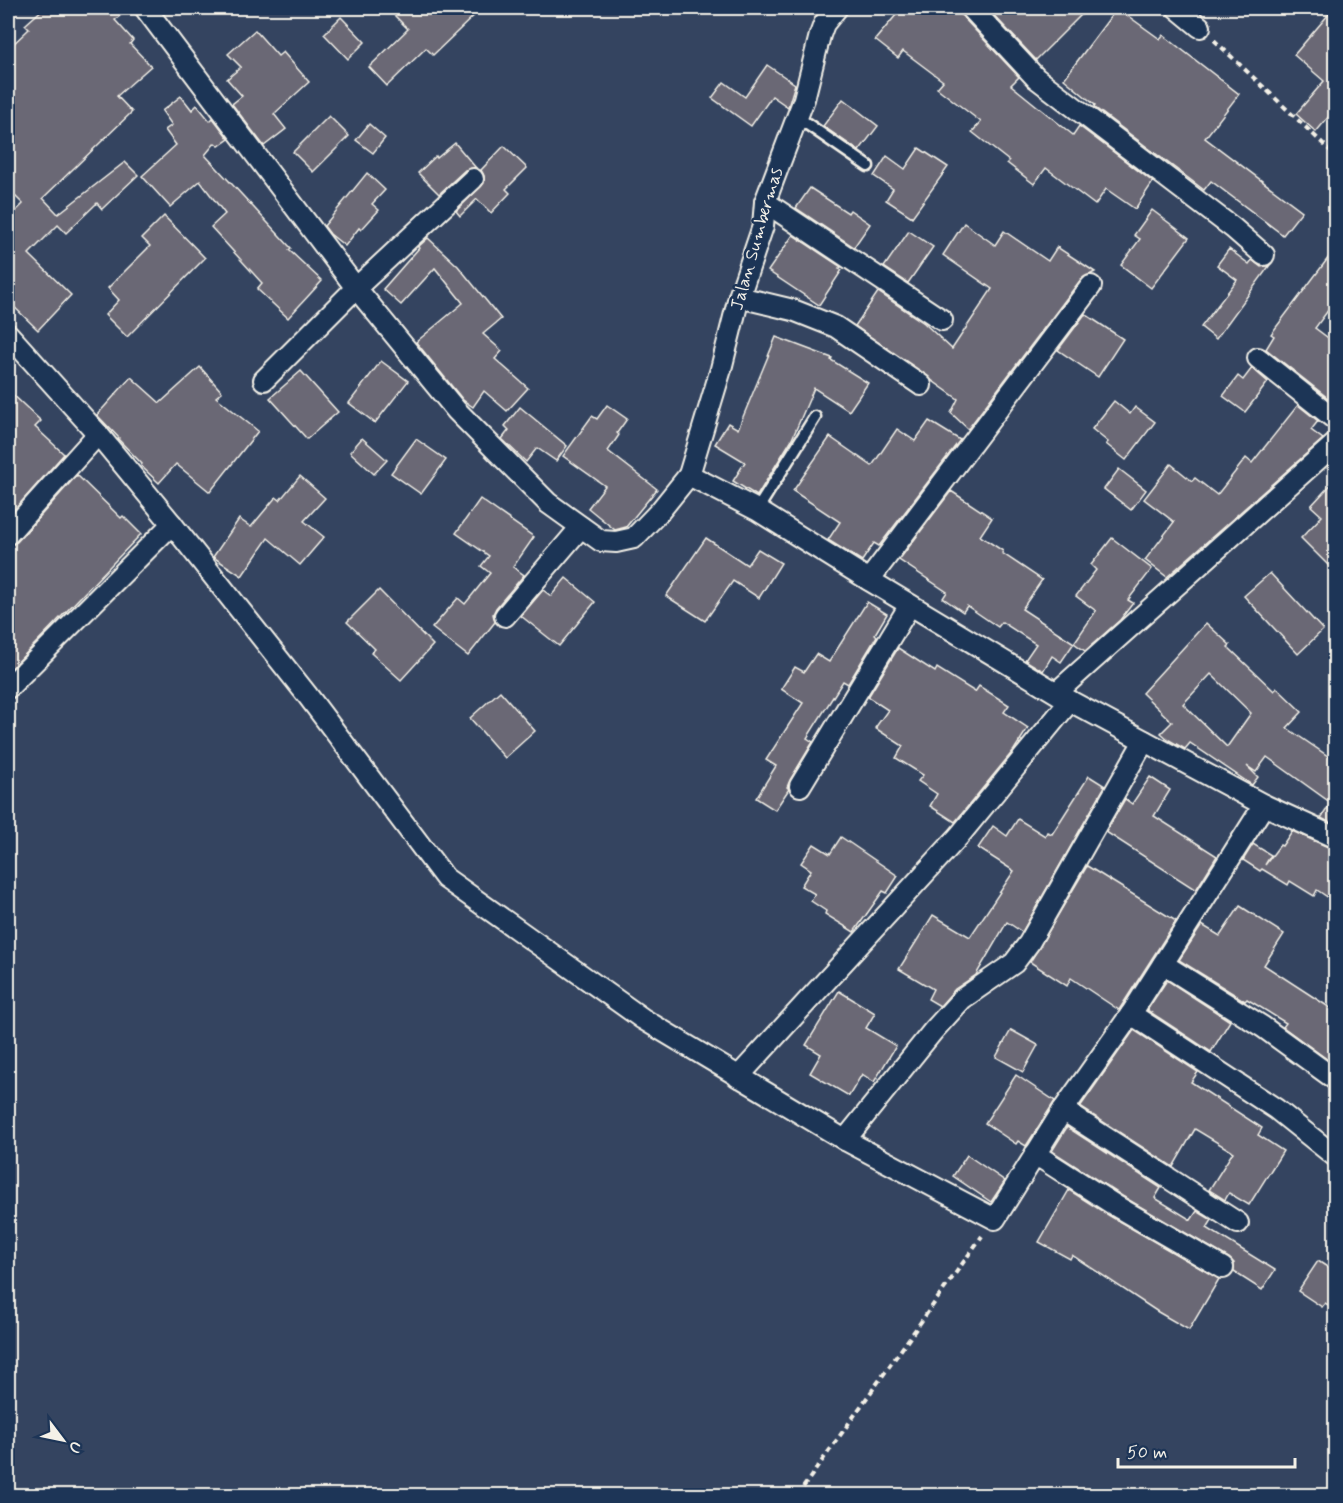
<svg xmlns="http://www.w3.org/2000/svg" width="1343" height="1503" font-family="Mynerve,sans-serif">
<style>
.building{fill:#6a6774;stroke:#f4f1e8;stroke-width:1.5;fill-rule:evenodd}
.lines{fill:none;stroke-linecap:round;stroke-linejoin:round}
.lane-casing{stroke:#f4f1e8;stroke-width:15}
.street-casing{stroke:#f4f1e8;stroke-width:24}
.path{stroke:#f4f1e8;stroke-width:4;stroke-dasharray:6 4.5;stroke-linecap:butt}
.lane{stroke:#1d3557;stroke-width:10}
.street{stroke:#1d3557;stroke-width:20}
.labels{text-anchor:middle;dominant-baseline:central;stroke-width:5;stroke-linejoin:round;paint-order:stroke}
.street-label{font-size:18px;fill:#f4f1e8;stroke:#1d3557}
</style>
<rect width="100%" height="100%" fill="#344460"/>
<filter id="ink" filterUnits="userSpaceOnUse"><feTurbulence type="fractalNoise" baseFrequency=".0167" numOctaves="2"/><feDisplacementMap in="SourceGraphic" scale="12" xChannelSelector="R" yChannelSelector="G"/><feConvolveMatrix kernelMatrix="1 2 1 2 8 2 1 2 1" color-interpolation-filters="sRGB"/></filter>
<g filter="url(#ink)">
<g class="building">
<polygon points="44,8 129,8 115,20 133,40 130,44 151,66 117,96 132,112 43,198 58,214 125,162 138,175 102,209 97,203 66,233 58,225 29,254 71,295 38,330 8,301 8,219 23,204 8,189 8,49 29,29 25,25"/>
<polygon points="387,8 482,8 433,55 426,48 387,86 369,67 408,29"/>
<polygon points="902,8 959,8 962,16 1019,77 1011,85 1073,135 1079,126 1153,182 1135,209 1106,189 1095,205 1046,168 1034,184 1007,163 1009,161 972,132 981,122 937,88 943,81 903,51 898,58 875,40"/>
<polygon points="987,8 1088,8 1036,60"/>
<polygon points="1117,8 1160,39 1163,35 1239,94 1205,138 1302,211 1283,235 1211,181 1204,190 1094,107 1095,105 1064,79"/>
<polygon points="1334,8 1335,109 1316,132 1296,114 1324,81 1294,55"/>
<polygon points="341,17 365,42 348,59 324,34"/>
<polygon points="255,30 278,56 283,52 309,82 274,114 286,129 264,146 232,104 242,96 227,79 241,67 228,54"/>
<polygon points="767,65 795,84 788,107 772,96 751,126 712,98 724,82 745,97"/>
<polygon points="181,96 192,110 197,105 210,121 213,118 229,139 219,146 215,143 205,155 291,248 289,250 322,281 288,318 257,289 262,283 211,227 225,214 200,181 170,207 142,176 176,145 165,130 172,125 162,111"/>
<polygon points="843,99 878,126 859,151 823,126"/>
<polygon points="329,116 349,136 313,172 293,152"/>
<polygon points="369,124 385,138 373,153 356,140"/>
<polygon points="455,143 476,168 465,170 439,194 418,173 436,156 437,158"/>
<polygon points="504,146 527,168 506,189 510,193 491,213 477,199 460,216 456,211 484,183 484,176 481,170"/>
<polygon points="919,148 948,167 912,217 886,200 893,189 874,176 887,156 905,169"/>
<polygon points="367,173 385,190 372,204 379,210 361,230 359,228 345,246 330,234 324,226"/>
<polygon points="810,188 848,213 850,210 870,224 854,247 796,208"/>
<polygon points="1152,210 1189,238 1151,288 1121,265 1140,239 1134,235"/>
<polygon points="164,216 205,258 127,337 105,315 119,300 108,288 150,246 142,238"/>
<polygon points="964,223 995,245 1004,231 1048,261 1057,247 1095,272 1081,279 968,429 951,413 958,399 855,326 878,292 924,323 952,349 992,289 943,255"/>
<polygon points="909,231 933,247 908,283 884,267"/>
<polygon points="793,235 841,267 839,269 842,270 819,305 768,271"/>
<polygon points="428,238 458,266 501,319 483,334 502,351 495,359 528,388 507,411 484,391 473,407 463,400 416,342 463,303 435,268 401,305 383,289 419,248 418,247"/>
<polygon points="1229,249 1249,264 1252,260 1261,267 1270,265 1216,339 1201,327 1237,280 1217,265"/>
<polygon points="1335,249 1335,301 1315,328 1335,343 1335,399 1333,402 1266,349 1274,336 1271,334"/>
<polygon points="1085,314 1123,339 1098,377 1058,350"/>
<polygon points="776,337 832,358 831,360 868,383 849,411 814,388 792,439 757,496 733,481 745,462 715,444 728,423 738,429"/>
<polygon points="381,361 408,381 375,423 349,403"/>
<polygon points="200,367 222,392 216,397 258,431 210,492 176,464 159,483 141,466 142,464 118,439 119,438 97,415 131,377 160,403"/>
<polygon points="1252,368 1268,382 1245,412 1223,396 1238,376 1243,380"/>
<polygon points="301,371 338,412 307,439 270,398"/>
<polygon points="8,390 41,421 35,427 64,454 8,517"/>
<polygon points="1114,401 1130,414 1135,407 1155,422 1126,460 1106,444 1108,442 1092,429"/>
<polygon points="607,405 627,419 617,433 619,435 608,451 657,489 626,527 615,530 588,508 605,486 563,456 592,416 597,419"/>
<polygon points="1298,405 1318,421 1311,430 1323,439 1167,577 1145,560 1174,522 1144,499 1171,464 1192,481 1195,478 1217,495 1246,458 1252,463"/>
<polygon points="520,407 567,446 556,461 537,448 526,462 502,439 509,430 505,426"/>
<polygon points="929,421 960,440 879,546 874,543 862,561 828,540 840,522 793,491 830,437 872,466 897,429 915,441"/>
<polygon points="362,438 387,460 374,474 350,452"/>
<polygon points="416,439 446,460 421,494 391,473"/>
<polygon points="1119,469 1146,490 1131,510 1104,489"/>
<polygon points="77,475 121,518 123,516 141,534 8,672 8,546 17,542"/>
<polygon points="300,476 325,498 304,521 324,537 300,565 268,538 242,576 213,557 239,519 251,527 276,497 280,500"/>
<polygon points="1335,480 1335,572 1301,538 1322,516 1311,506"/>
<polygon points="951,491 992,518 980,536 1003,551 1002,553 1042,580 1022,609 1074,643 1061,662 1052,656 1043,671 1025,660 1036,644 1002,622 998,627 967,606 963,612 943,598 947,592 899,560"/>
<polygon points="480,499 534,537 513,567 524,575 496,608 493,614 495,622 468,656 432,628 458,598 465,604 490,573 481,566 489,556 456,533"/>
<polygon points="706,538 747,565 758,549 781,563 759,598 733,581 705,621 666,596"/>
<polygon points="1112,538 1152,569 1128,600 1133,603 1120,620 1085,651 1074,643 1096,611 1076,596 1096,570 1091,565"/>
<polygon points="1270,573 1323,630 1298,654 1244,596"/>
<polygon points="566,578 595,602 559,646 521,616 543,590 551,596"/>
<polygon points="379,590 433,645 401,680 371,653 375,649 347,622"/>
<polygon points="867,602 887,614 875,634 877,636 848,684 843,681 807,738 813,742 790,780 787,787 789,789 775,810 756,798 776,766 766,760 803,703 781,689 795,667 804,672 816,654 829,662"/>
<path d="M 1206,623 L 1230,645 L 1228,647 L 1274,691 L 1277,688 L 1302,712 L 1287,728 L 1335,761 L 1335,825 L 1321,818 L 1331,803 L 1267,757 L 1256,772 L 1247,766 L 1258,777 L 1252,785 L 1190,743 L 1185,749 L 1169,740 L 1161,733 L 1172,722 L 1142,693 ZM 1211,674 L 1251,713 L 1227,747 L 1183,704 Z"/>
<polygon points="898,648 935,672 937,668 975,692 979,686 1009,705 1004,712 1028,728 1014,750 955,822 930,806 937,794 918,781 923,775 896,758 903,746 875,728 888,710 868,697"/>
<polygon points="500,691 535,731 505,758 470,718"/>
<polygon points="1089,776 1105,786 1022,932 1007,922 976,975 955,989 940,1006 928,999 933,989 899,969 933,915 970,937 1014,871 978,848 993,826 1007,836 1018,819 1045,836 1047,832 1052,834"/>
<polygon points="1150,777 1170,790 1154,816 1217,856 1196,890 1106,832 1125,799 1132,804"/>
<polygon points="1292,831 1335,850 1335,902 1317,890 1314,896 1290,881 1288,885 1262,869 1260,871 1243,860 1253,844 1271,855 1265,865 1280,845 1282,846"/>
<polygon points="841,837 898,876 887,893 883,891 854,932 825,914 826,911 811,901 815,894 801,886 811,870 801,863 814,844 830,854"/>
<polygon points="1087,866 1176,921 1119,1010 1071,978 1067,986 1030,962"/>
<polygon points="1240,906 1284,934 1264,965 1335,1011 1335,1065 1283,1027 1286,1023 1247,999 1245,1001 1179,960 1202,925 1220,936"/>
<polygon points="1167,980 1230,1021 1211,1052 1147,1010"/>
<polygon points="839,991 875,1013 866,1028 896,1046 874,1082 862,1074 849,1096 810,1073 821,1054 806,1045"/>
<polygon points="1011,1030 1038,1045 1023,1072 996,1057"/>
<polygon points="1134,1030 1198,1072 1191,1082 1262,1128 1258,1135 1283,1151 1249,1205 1229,1193 1225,1200 1209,1190 1233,1152 1195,1129 1173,1167 1080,1107"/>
<polygon points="1016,1075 1055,1101 1026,1146 1018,1141 1016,1144 985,1123"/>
<polygon points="1067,1127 1161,1188 1155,1198 1191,1220 1197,1211 1212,1220 1207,1228 1275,1270 1262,1290 1234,1272 1234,1263 1229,1258 1122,1196 1052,1151"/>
<polygon points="967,1155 1005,1181 991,1202 953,1176"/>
<polygon points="1069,1190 1110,1216 1219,1279 1189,1330 1158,1312 1072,1255 1070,1259 1039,1242"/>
<polygon points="1318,1261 1335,1272 1335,1309 1325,1303 1322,1307 1298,1291"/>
</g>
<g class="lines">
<defs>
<g id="lane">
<polyline points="797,117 868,166"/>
<polyline points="757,510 815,417"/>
</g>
<g id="street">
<polyline points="145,8 356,288 456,410 548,503 601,541 616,542 634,538 660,511 689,475 757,510 869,580 1070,701 1264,805 1336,838"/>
<polyline points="971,8 1036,78 1233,228 1264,255"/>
<polyline points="1177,8 1200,27"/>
<polyline points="765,202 942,320"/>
<polyline points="739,297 793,310 836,327 921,385"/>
<polyline points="8,334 98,434 172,524 308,696 445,878 643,1019 845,1140 995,1219 1063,1110 1131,1014 1264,805"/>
<polyline points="1258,358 1336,420"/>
<polyline points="264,380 356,288 473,179"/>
<polyline points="689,475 721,369 739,297 763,226 765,202 804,99 820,35 824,24 837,8"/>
<polyline points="8,534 98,434"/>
<polyline points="869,580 1091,286"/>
<polyline points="505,616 581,527"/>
<polyline points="8,688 172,524"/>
<polyline points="1057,692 1336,443"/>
<polyline points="800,786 910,605"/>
<polyline points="1163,964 1263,1027 1336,1080"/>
<polyline points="1131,1014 1276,1109 1336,1157"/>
<polyline points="738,1077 959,836 1070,701"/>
<polyline points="1063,1110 1238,1223"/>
<polyline points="845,1140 933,1031 962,999 1014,963 1029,943 1144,741"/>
<polyline points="1035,1154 1116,1206 1223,1268"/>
</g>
</defs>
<use href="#lane" class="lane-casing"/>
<use href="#street" class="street-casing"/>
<g class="path">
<polyline points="1214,40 1336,156"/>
<polyline points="797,1496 982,1236"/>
</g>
<use href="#lane" class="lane"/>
<use href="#street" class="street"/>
</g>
</g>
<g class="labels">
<g class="street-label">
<text transform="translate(757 239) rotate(-74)">Jalan Sumbermas</text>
</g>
</g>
<rect width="1343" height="1503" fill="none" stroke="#1d3557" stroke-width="30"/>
<rect x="15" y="15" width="1313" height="1473" fill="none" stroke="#f4f1e8" stroke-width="2" filter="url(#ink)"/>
<g transform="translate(63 1440) rotate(122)" stroke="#1d3557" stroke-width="4.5" paint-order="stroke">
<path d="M0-4.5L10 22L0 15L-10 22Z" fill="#f4f1e8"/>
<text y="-9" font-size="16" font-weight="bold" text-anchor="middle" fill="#f4f1e8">U</text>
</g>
<path d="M1118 1458v9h177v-9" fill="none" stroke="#f4f1e8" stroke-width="3"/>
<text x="1127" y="1458" font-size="18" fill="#f4f1e8" stroke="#1d3557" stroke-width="4.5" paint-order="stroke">50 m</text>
</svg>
